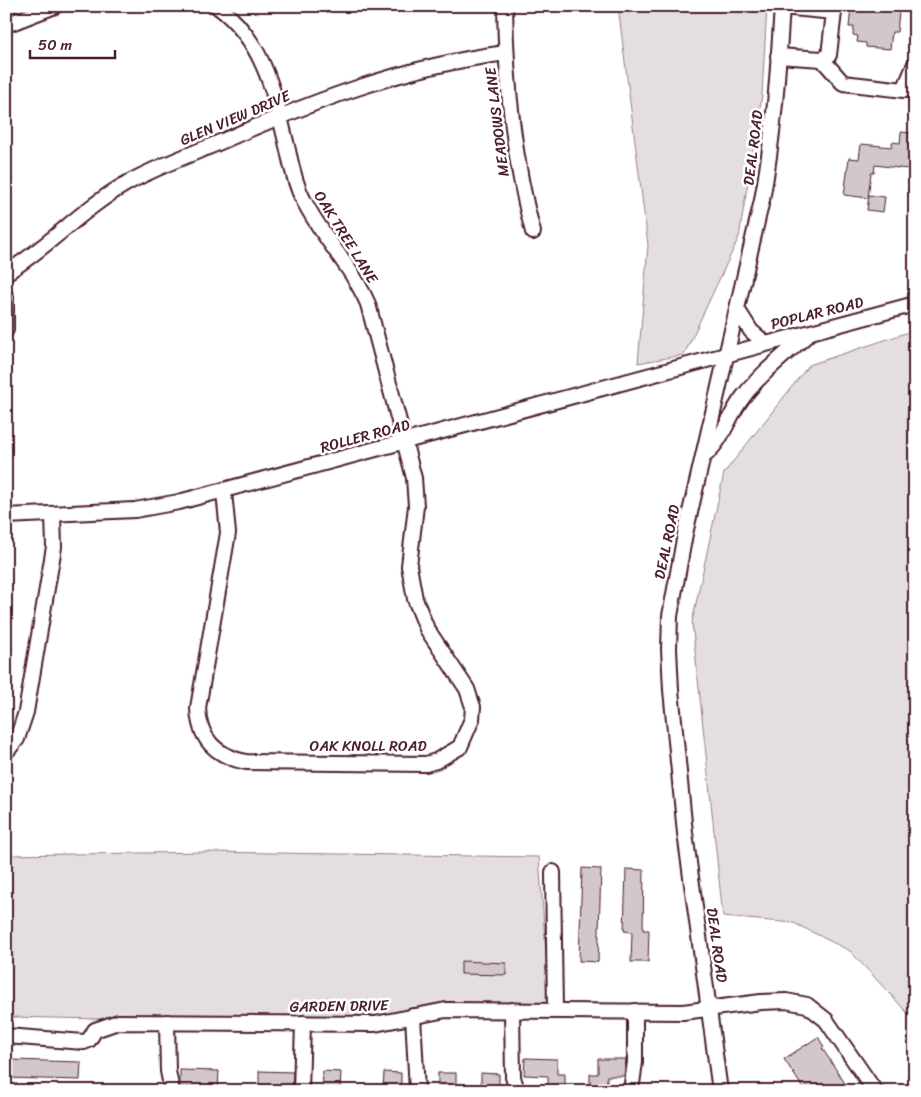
<svg xmlns="http://www.w3.org/2000/svg" width="921" height="1097" font-family="Sriracha,sans-serif">
<style>
.green{fill:#e5dee0;stroke:#987e86}
.building{fill:#d2c7cb;stroke:#4a1f2b}
.lines{fill:none;stroke-linecap:round;stroke-linejoin:round}
.minor-casing{stroke:#4a1f2b;stroke-width:18}
.minor{stroke:#fff;stroke-width:14}
.labels{text-anchor:middle;dominant-baseline:central;stroke-width:5;stroke-linejoin:round;paint-order:stroke}
.street-label{font-size:15px;fill:#4a1f2b;stroke:#fff}
</style>
<rect width="100%" height="100%" fill="#fff"/>
<filter id="ink" filterUnits="userSpaceOnUse"><feTurbulence type="fractalNoise" baseFrequency=".02" numOctaves="2"/><feDisplacementMap in="SourceGraphic" scale="10" xChannelSelector="R" yChannelSelector="G"/><feConvolveMatrix kernelMatrix="1 2 1 2 8 2 1 2 1" color-interpolation-filters="sRGB"/></filter>
<g filter="url(#ink)">
<g class="green">
<polygon points="618,6 767,6 762,95 739,237 684,355 638,363 648,245"/>
<polygon points="915,330 915,1021 850,951 794,923 723,917 692,622 724,473 809,365"/>
<polygon points="208,852 539,857 550,1010 340,1024 6,1017 6,855"/>
</g>
<g class="building">
<polygon points="851,7 899,12 897,32 892,32 890,49 866,47 866,43 857,42 858,36 853,35 854,27 849,27"/>
<polygon points="901,132 912,133 907,169 875,165 874,173 871,173 868,198 844,195 849,158 859,159 861,144 892,147 892,142 900,143"/>
<polygon points="869,195 885,197 883,212 867,210"/>
<polygon points="582,868 601,869 598,962 579,961"/>
<polygon points="626,869 644,870 643,930 649,930 648,962 631,962 632,932 624,931"/>
<polygon points="461,961 506,963 506,975 461,974"/>
<polygon points="818,1037 824,1047 822,1048 850,1091 805,1091 784,1059"/>
<polygon points="525,1058 557,1059 557,1074 565,1074 565,1091 548,1091 548,1076 524,1075"/>
<polygon points="598,1059 626,1059 624,1076 607,1076 607,1091 590,1091 590,1074 598,1074"/>
<polygon points="11,1060 81,1062 80,1080 6,1078 6,1069 11,1069"/>
<polygon points="180,1070 219,1071 218,1088 180,1087"/>
<polygon points="259,1071 293,1072 292,1089 268,1088 268,1091 259,1091"/>
<polygon points="323,1071 341,1072 340,1091 322,1091"/>
<polygon points="384,1072 401,1073 401,1091 383,1091"/>
<rect x="438" y="1073" width="18" height="18"/>
<polygon points="481,1073 499,1074 499,1091 481,1091"/>
</g>
<g class="lines">
<defs>
<g id="minor">
<path d="M 217,6 C 264,41 274,92 287,146 C 291,163 294,181 302,197 C 320,235 351,265 368,304 L 414,478 L 416,506 L 409,566 L 415,599 L 427,629 L 467,689 L 473,707 L 472,719 L 460,747 L 436,761 L 426,764 L 246,762 C 216,756 199,739 198,708 L 228,533 L 224,492"/>
<path d="M 505,6 C 506,83 513,158 533,232"/>
<polyline points="782,7 834,12 829,55 822,59"/>
<polyline points="6,25 55,6"/>
<polyline points="778,56 822,59 843,83 904,90 915,64"/>
<path d="M 6,273 C 48,247 81,210 124,185 C 153,168 187,156 218,143 C 311,102 404,66 506,53"/>
<polyline points="6,297 6,330"/>
<polyline points="737,309 751,331 765,343"/>
<path d="M 703,457 C 724,439 727,418 743,397 C 761,373 785,355 807,335"/>
<polyline points="6,516 135,510 179,502 915,304"/>
<polyline points="6,752 17,739 26,712 54,547 53,515"/>
<polyline points="553,872 555,1010"/>
<polyline points="512,1010 513,1077 517,1091"/>
<polyline points="413,1016 417,1091"/>
<polyline points="167,1022 168,1071 172,1091"/>
<polyline points="6,1036 84,1042 89,1040 95,1030 118,1022 375,1024 446,1010 683,1012 761,1002 786,1001 807,1005 826,1020 875,1091"/>
<polyline points="301,1091 303,1023"/>
<polyline points="631,1091 635,1062 635,1011"/>
<path d="M 720,1091 L 685,833 L 671,690 L 669,649 L 670,616 L 685,534 L 762,200 C 774,136 778,71 782,6"/>
</g>
</defs>
<use href="#minor" class="minor-casing"/>
<use href="#minor" class="minor"/>
</g>
</g>
<g class="labels">
<g class="street-label">
<text transform="translate(235 118) rotate(-23)">GLEN VIEW DRIVE</text>
<text transform="translate(497 122) rotate(-97)">MEADOWS LANE</text>
<text transform="translate(753 148) rotate(-83)">DEAL ROAD</text>
<text transform="translate(346 237) rotate(58)">OAK TREE LANE</text>
<text transform="translate(817 313) rotate(-14)">POPLAR ROAD</text>
<text transform="translate(365 436) rotate(-15)">ROLLER ROAD</text>
<text transform="translate(667 542) rotate(-78)">DEAL ROAD</text>
<text x="368" y="746">OAK KNOLL ROAD</text>
<text transform="translate(717 945) rotate(82)">DEAL ROAD</text>
<text transform="translate(339 1006) rotate(-1)">GARDEN DRIVE</text>
</g>
</g>
<rect width="921" height="1097" fill="none" stroke="#fff" stroke-width="25"/>
<rect x="12" y="12" width="896" height="1072" fill="none" stroke="#4a1f2b" stroke-width="2" filter="url(#ink)"/>
<path d="M30 50v8h85v-8" fill="none" stroke="#4a1f2b" stroke-width="2.5"/>
<text x="38" y="50" font-size="15" fill="#4a1f2b" stroke="#ffffff" stroke-width="4" paint-order="stroke">50 m</text>
</svg>
